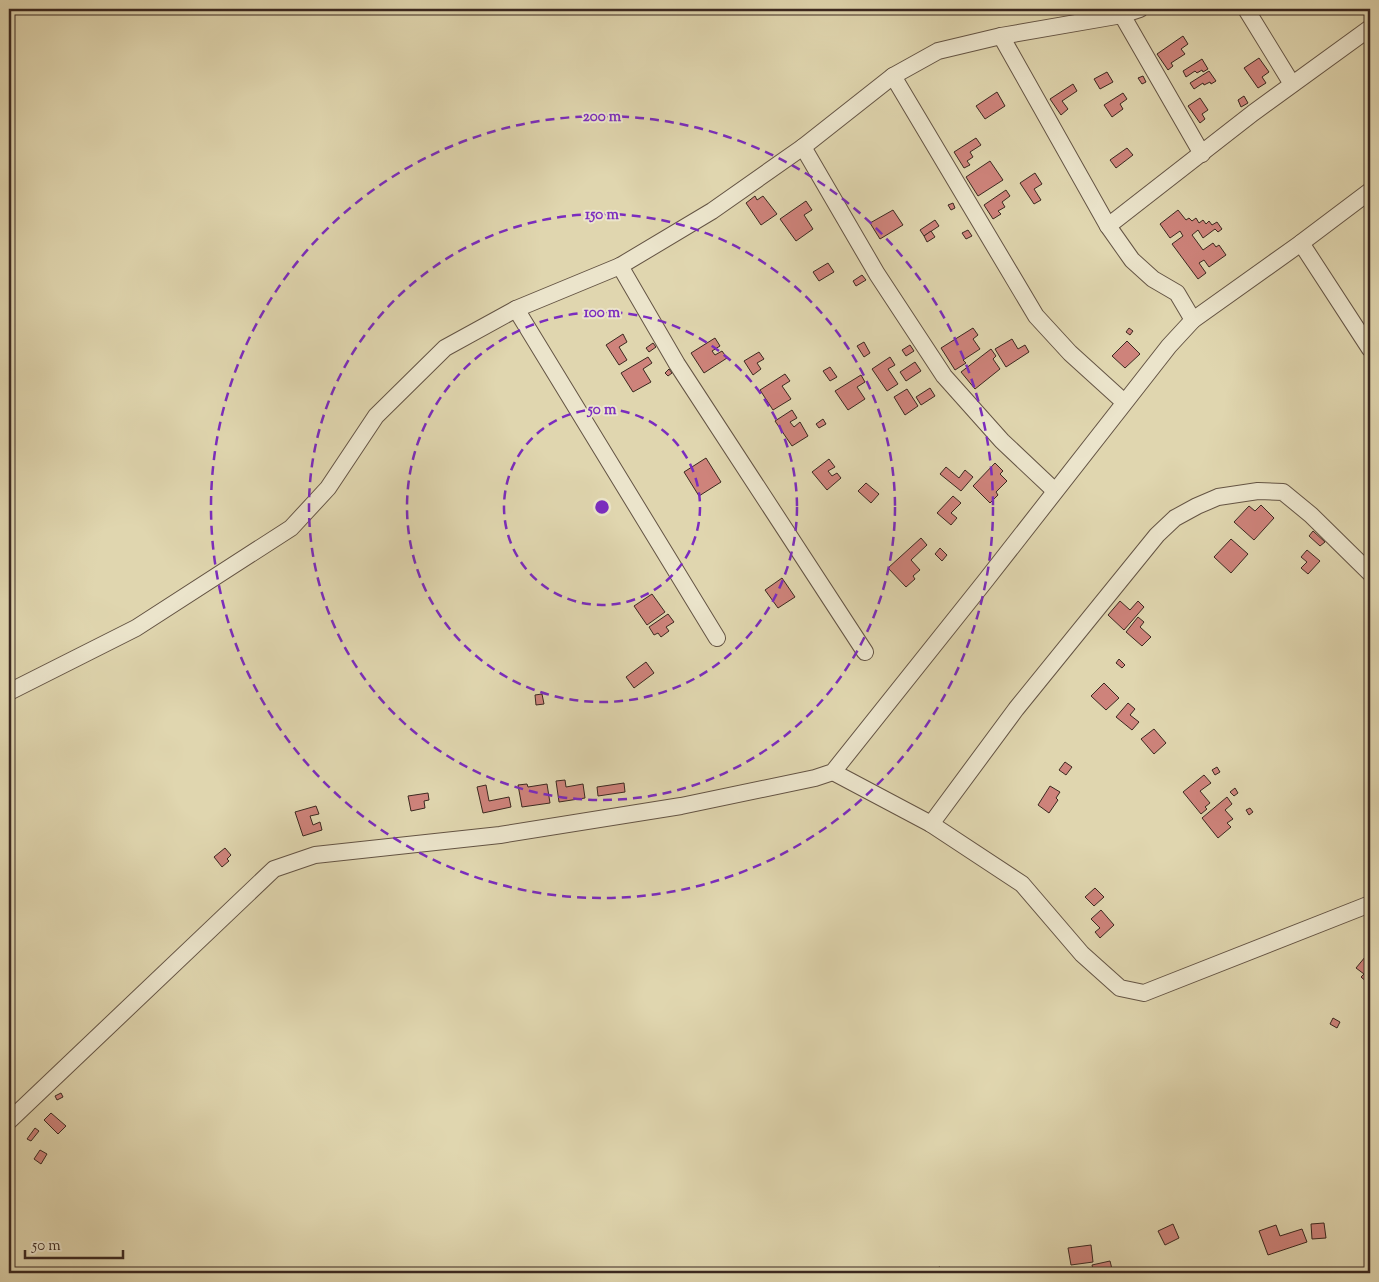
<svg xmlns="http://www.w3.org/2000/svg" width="1379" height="1282" font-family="'Sorts Mill Goudy',serif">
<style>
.building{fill:#ce837b;stroke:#3b2820}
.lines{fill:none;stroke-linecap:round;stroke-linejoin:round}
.minor-casing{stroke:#645444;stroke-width:18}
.minor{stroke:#ebe4cb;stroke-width:16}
.ring{fill:none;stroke:#7b2cbf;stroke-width:2.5;stroke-dasharray:9 6}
.centre{fill:#7b2cbf;stroke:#ebe4cb;stroke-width:2.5}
.ring-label{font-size:15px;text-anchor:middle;font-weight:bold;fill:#7b2cbf;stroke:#ebe4cb;stroke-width:4;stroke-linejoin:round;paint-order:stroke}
</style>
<rect width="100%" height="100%" fill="#e0d6af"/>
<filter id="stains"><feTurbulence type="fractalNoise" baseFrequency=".004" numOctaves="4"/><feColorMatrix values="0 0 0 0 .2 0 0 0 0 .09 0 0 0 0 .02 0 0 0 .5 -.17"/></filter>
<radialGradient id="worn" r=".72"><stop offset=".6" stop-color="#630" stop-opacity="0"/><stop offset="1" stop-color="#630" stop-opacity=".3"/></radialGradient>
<g class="building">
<polygon points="1183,36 1188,44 1181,49 1185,54 1171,63 1173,66 1168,70 1157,54"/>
<polygon points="1259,58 1269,72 1262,77 1266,83 1258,88 1244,68"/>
<polygon points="1202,59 1208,69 1203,72 1202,70 1197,73 1195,71 1186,77 1183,71"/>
<polygon points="1209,71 1216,81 1211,84 1210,82 1204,85 1203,83 1194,89 1190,83"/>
<polygon points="1107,72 1113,82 1100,89 1094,79"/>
<polygon points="1143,76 1146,82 1142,84 1138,78"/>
<polygon points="1073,84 1077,91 1062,101 1068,109 1061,115 1050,99"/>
<polygon points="997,92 1005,106 985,119 976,106"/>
<polygon points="1123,93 1127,99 1120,104 1123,109 1112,117 1104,105"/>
<polygon points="1244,96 1248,103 1241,107 1238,100"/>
<polygon points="1200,98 1208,110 1202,114 1205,119 1200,123 1188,106"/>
<polygon points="976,138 981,145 970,152 973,157 967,161 970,165 964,168 954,152"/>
<polygon points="1127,148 1133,155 1116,168 1110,160"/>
<polygon points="990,161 1003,180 978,196 966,177"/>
<polygon points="1035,173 1042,184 1034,189 1041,200 1034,204 1020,183"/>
<polygon points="1006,190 1010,196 1002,202 1005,207 998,211 1001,214 993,219 984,205"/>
<polygon points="755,196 757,200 763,196 777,214 761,225 746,203"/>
<polygon points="806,201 812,210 804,215 813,229 796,241 780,219"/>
<polygon points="953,203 955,208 951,210 948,205"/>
<polygon points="893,210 903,225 880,239 870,223"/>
<polygon points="1178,210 1186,220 1189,218 1192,221 1196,218 1199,223 1203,220 1206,224 1209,221 1212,225 1217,222 1222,229 1218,232 1215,229 1203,238 1198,230 1192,235 1203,250 1213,243 1216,247 1219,245 1226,255 1209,267 1204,260 1199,263 1206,273 1198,279 1172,244 1183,236 1180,231 1170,238 1160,224"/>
<polygon points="935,220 939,226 924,236 920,230"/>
<polygon points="968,230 972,236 966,239 962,233"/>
<polygon points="931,231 935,237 927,242 924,236"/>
<polygon points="828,263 834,272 819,281 813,272"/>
<polygon points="862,275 866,280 856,286 853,281"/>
<polygon points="973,328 978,335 973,339 980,349 963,360 966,363 955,370 941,348"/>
<polygon points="1129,328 1133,331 1130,335 1126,332"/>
<polygon points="623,334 627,342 619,347 627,360 619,365 606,345"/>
<polygon points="715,338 720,346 712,351 715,355 722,351 727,358 704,373 691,353"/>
<polygon points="1012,339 1018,349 1025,345 1029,352 1006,367 995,349"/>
<polygon points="1127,341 1140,354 1125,368 1112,356"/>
<polygon points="864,342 870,353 864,357 857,346"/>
<polygon points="653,343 656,347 649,352 646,348"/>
<polygon points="910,345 914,351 906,356 902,350"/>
<polygon points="991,349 996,356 993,359 1000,369 975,389 961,372"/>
<polygon points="759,352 764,359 757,363 761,369 753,375 744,361"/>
<polygon points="648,357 652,363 643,369 651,382 633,392 621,373"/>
<polygon points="890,357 895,365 888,369 898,384 887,391 872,369"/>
<polygon points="915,362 921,371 906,381 900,372"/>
<polygon points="830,367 837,377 830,381 823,371"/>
<polygon points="669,369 672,373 668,376 665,373"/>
<polygon points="785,374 790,381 782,386 791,399 773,410 760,390"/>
<polygon points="861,375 865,382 857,387 865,399 848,410 835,391"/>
<polygon points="930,388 935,396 921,405 916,397"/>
<polygon points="907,389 918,406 905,415 894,397"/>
<polygon points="792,410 797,418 790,422 794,427 800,422 808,436 792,446 775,421"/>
<polygon points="823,419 826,424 819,428 816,424"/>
<polygon points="706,458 721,482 699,496 684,472"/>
<polygon points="829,459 835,467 828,471 832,476 837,473 841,478 827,490 812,472"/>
<polygon points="995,463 1003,471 1000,474 1007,481 996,492 998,495 990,503 973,486"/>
<polygon points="946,467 959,478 965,470 973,477 961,491 940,474"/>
<polygon points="866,483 879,494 871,503 858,491"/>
<polygon points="953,496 961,503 951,513 957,518 951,525 937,513"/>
<polygon points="1261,505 1274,518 1254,540 1234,522 1249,506 1255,511"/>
<polygon points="1313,531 1325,542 1320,546 1309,536"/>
<polygon points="921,538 927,545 911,560 920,570 913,576 915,579 906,587 888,568"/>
<polygon points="1231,539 1248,554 1231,573 1214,557"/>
<polygon points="940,548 947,555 942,561 935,554"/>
<polygon points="1307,550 1320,561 1308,574 1301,568 1307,562 1301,557"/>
<polygon points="782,578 795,597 778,608 765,590"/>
<polygon points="652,594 665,612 647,625 634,606"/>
<polygon points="1120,601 1130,610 1138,601 1144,607 1124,630 1108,615"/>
<polygon points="668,614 674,622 666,627 669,631 661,637 658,633 654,635 649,627"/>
<polygon points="1138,617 1144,622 1140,627 1151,637 1142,646 1126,632"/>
<polygon points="1119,659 1125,665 1122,668 1116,663"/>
<polygon points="646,662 654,673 634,688 626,677"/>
<polygon points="1104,683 1119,698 1106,710 1091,696"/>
<polygon points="542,694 544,704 536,705 535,695"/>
<polygon points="1128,703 1135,709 1130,715 1139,722 1132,730 1116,717"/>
<polygon points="1154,729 1166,743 1154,754 1141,739"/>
<polygon points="1065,762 1072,767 1066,775 1059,770"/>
<polygon points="1217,767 1220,772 1215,775 1212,770"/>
<polygon points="1204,775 1211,783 1200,791 1210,803 1205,807 1207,809 1201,814 1183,792"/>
<polygon points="565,780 566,787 583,784 585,798 559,802 556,781"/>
<polygon points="624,783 625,792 598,796 597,787"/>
<polygon points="527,784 528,787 547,784 550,803 522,807 518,785"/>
<polygon points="486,785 489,801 509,797 511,807 483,813 477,787"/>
<polygon points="1050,786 1060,792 1056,798 1058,800 1049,813 1038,805"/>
<polygon points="1235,788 1238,793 1234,796 1230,792"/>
<polygon points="428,793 429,800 424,801 425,808 411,811 408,796"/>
<polygon points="1227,797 1232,804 1225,810 1233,819 1227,823 1231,827 1218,838 1202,818"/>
<polygon points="316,806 319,814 310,816 313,825 320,822 322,830 303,836 295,812"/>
<polygon points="1250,808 1253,812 1249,815 1246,810"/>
<polygon points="225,848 231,855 227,859 229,861 222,867 214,857"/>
<polygon points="1095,888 1104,897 1094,906 1085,897"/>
<polygon points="1101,910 1114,925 1100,938 1095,932 1100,928 1091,919"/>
<polygon points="1370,951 1370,990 1365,986 1368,983 1361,977 1364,974 1356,968"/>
<polygon points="1333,1018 1340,1022 1337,1028 1330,1024"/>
<polygon points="61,1093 63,1097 57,1100 55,1096"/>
<polygon points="51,1113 66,1126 58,1134 44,1120"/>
<polygon points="35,1128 39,1131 31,1141 27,1139"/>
<polygon points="40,1150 47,1154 41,1164 34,1159"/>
<polygon points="1324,1223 1326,1238 1312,1239 1311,1224"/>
<polygon points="1173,1224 1179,1238 1165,1245 1158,1231"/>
<polygon points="1276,1225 1280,1236 1302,1229 1307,1242 1268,1255 1259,1231"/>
<polygon points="1091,1245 1093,1262 1071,1265 1068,1248"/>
<polygon points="1110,1261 1113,1273 1094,1273 1092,1265"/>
<polygon points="940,1267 942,1273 926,1273 926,1271"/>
</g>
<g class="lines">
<defs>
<g id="minor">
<polyline points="1246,9 1292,84"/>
<polyline points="1122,15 1202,154"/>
<polyline points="1001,36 1108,226 1132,260 1153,279 1177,293 1193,320"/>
<polyline points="893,76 1036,316 1070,353 1124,402"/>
<polyline points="803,147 877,274 944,376 1002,441 1055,491"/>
<polyline points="1108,226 1253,113 1370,28"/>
<polyline points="1301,243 1370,349"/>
<polyline points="620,266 677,364 865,652"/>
<polyline points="516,309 717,638"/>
<polyline points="9,692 136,628 291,528 328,488 376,416 445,348 516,309 620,266 712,211 803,147 893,76 938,51 1001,36 1122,15 1140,9"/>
<polyline points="833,772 931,824 1022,884 1082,954 1120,988 1144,993 1370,904"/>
<polyline points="931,824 1016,709 1157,535 1175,518 1197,506 1218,497 1258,491 1283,492 1311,515 1370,573"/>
<polyline points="9,1121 274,869 315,855 500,835 681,806 815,778 833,772 986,580 1169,346 1193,320 1301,243 1370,191"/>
</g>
</defs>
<use href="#minor" class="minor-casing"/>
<use href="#minor" class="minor"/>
</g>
<g class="ring">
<circle cx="602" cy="507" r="98"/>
<circle cx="602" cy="507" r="195"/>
<circle cx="602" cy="507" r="293"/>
<circle cx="602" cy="507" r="391"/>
</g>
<circle cx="602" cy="507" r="8" class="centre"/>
<g class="ring-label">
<text x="602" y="121">200 m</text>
<text x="602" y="219">150 m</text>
<text x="602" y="317">100 m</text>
<text x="602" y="414">50 m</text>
</g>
<rect width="1379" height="1282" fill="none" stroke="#e0d6af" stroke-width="30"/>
<rect x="10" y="10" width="1359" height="1262" fill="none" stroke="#3b2820" stroke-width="2.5"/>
<rect x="15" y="15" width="1349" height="1252" fill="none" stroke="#3b2820"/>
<path d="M25 1250v8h98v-8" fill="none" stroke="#3b2820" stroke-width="2.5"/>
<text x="32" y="1250" font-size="15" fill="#3b2820" stroke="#ebe4cb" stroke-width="4" paint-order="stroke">50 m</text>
<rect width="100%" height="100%" filter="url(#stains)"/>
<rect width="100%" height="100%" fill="url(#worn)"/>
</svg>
